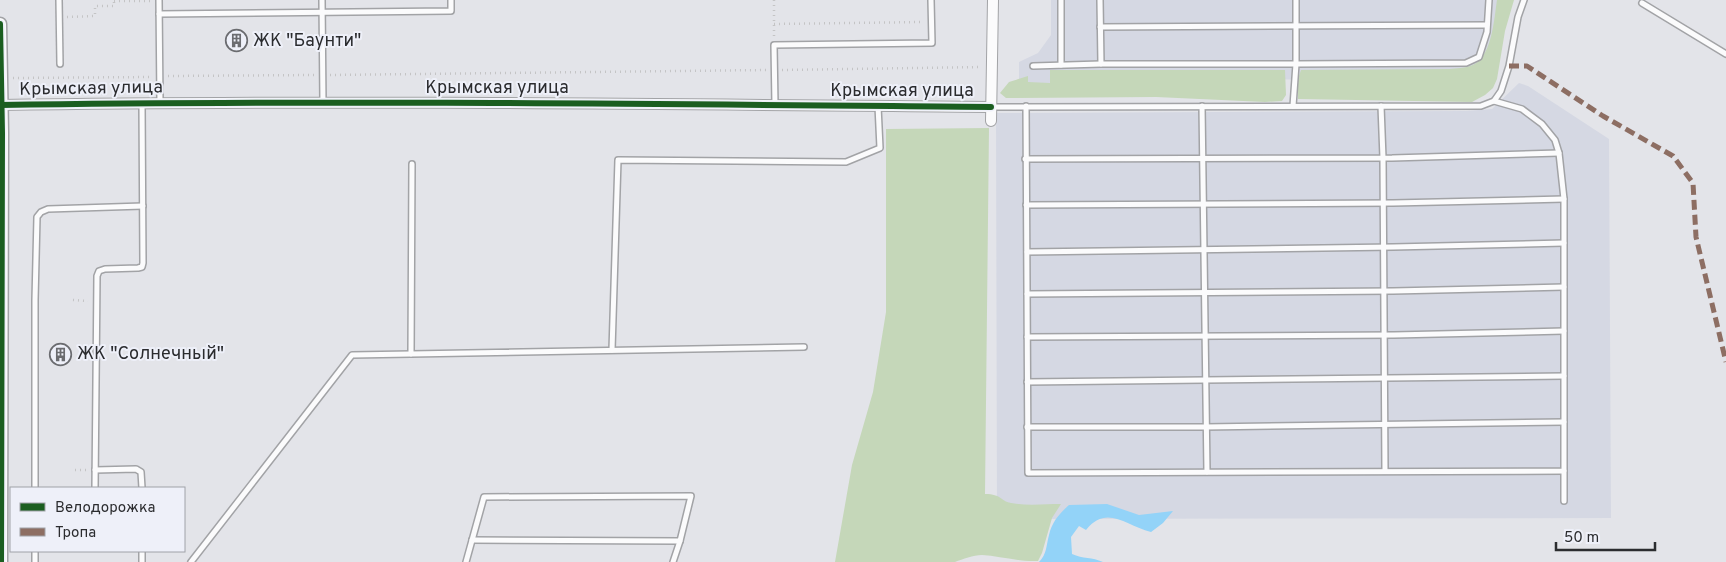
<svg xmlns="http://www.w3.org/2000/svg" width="1726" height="562" font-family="Overpass,sans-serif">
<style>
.built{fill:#d5d8e3}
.green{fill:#c5d7b9}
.water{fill:#93d3f8}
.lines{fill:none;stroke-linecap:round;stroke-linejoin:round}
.service-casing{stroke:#a2a3a6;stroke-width:8}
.minor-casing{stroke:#a2a3a6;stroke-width:12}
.tertiary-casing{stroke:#a2a3a6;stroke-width:15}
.path{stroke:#c4c4c5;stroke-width:2.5;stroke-dasharray:1 4;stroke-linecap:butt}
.service{stroke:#fbfbfc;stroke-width:5}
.minor{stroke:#fbfbfc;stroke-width:10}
.tertiary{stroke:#fbfbfc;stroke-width:12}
.quiet{stroke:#8d6e63;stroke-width:5;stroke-dasharray:10 5;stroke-linecap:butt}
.cycleway-casing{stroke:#eef0f9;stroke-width:9}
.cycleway{stroke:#1b5e20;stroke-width:6}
.labels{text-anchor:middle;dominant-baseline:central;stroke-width:4;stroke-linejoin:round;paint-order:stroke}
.poi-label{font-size:18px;fill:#2b2c2f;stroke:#eef0f9;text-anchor:start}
.street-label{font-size:18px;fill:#2b2c2f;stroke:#eef0f9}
</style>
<rect width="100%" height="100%" fill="#e3e4e9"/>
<g class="built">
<polygon points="1051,0 1502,0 1489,58 1440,81 1146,78 1059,88 1019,89 1019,62 1038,53 1051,35"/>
<polygon points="1519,83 1528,86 1609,139 1611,518 997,519 996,113 1466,111 1492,109"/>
</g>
<g class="green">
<path d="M 1497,0 L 1514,0 L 1505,31 L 1497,79 L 1493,88 L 1485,95 L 1472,102 L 1298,99 L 1298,79 L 1301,70 L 1450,69 C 1457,68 1464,68 1470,66 C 1492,60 1494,19 1497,0 Z"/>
<polygon points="1050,70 1285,70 1286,95 1282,101 1265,102 1156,97 1006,98 1000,93 1009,82 1028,76 1028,82 1050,83"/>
<path d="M 989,128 L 985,494 C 1002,494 1000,501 1011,503 C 1027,506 1045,504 1061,504 L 1052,518 L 1042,553 L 1038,561 C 1019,562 1000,556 982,555 C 973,555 963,559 955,562 L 835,562 L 852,465 L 873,392 L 886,312 L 886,129 Z"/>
</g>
<path class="water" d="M 1107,504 L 1139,515 L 1173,511 L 1163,523 L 1151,532 C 1126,526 1107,504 1086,530 L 1079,526 L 1071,537 L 1072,554 C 1083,559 1092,557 1103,562 L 1039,562 C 1047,554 1046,546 1049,535 C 1052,522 1059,514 1069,505 Z"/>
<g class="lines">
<defs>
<g id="service">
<polyline points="59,0 60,64"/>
<polyline points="159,0 160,102"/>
<polyline points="322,0 323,103"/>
<polyline points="1061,0 1061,65"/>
<polyline points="1100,0 1101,64"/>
<polyline points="1642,3 1726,54"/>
<polyline points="159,14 451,11 451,0"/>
<polyline points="1100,27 1487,25"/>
<polyline points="1033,66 1101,64 1296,64 1296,0"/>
<polyline points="775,105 774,45 932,43 931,0"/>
<polyline points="1026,106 1028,473 1564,471 1564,199 1559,153 1555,140 1542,124 1522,109 1494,101"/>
<polyline points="1202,106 1207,472"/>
<polyline points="1293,106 1296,64 1466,63 1479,57 1487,32 1489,0"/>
<polyline points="1381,106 1383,158 1385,471"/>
<polyline points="991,107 1481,106 1494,101 1501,91 1509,66 1518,17 1524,0"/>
<polyline points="1025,159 1392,158 1559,153"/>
<polyline points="412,164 411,354 804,347"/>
<polyline points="1026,205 1393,203 1564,199"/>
<polyline points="1027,252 1393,247 1564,243"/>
<polyline points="1027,294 1393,291 1564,287"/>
<polyline points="1027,337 1394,335 1564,331"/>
<polyline points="612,350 618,160 846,162 880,148 878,106"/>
<polyline points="1027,382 1564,376"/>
<polyline points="1027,427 1205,427 1564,422"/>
<polyline points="95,470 136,469 141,472 142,488"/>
<polyline points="35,488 35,300 37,217 41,212 48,209 143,206"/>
<polyline points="95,488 97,276 99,271 105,269 138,268 142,267 143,263 142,104"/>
<polyline points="1564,501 1564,471"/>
<polyline points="472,540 680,541"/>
<polyline points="35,562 35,551"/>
<polyline points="142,562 142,551"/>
<polyline points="191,562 352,355 411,354"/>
<polyline points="466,562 484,497 691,496 680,541 673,562"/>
</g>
<g id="minor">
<path d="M 0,105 C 330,100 661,104 991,107"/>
<polyline points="991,121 993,0"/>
</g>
<polyline id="tertiary" points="0,24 2,133 1,562"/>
</defs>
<use href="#service" class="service-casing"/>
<use href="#minor" class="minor-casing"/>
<use href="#tertiary" class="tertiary-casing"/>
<g class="path">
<polyline points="774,0 774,36"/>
<polyline points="114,1 150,1"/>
<polyline points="67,17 95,16 95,6 114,6 114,0"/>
<polyline points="774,24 923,22"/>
<polyline points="782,70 982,67"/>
<polyline points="330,75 767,70"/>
<polyline points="168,76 314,75"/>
<polyline points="13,78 152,77"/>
<polyline points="73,300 88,301"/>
<polyline points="75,470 88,470"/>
</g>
<use href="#service" class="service"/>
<use href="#minor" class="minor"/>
<use href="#tertiary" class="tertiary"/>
<polyline class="quiet" points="1509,66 1527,66 1603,116 1673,156 1693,183 1696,237 1726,362"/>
<defs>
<g id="cycleway">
<polyline points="0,24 2,133 1,562"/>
<path d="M 0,105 C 330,100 661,104 991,107"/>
</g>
</defs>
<use href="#cycleway" class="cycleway-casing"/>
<use href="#cycleway" class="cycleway"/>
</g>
<defs>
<symbol id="building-ring" viewBox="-11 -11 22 22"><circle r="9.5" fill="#eef0f9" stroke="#6b6c70" stroke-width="1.5"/><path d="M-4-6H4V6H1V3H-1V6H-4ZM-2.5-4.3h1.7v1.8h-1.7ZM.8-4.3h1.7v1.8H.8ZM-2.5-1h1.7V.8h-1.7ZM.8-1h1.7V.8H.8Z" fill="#6b6c70"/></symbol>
</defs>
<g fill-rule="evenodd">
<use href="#building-ring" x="224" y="28" width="25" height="25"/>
<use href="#building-ring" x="48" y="342" width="25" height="25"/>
</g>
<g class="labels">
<g class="poi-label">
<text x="253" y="41">ЖК "Баунти"</text>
<text x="77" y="354">ЖК "Солнечный"</text>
</g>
<g class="street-label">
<text x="497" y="88">Крымская улица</text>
<text transform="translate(91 89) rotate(-1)">Крымская улица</text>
<text x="902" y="91">Крымская улица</text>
</g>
</g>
<rect x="10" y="487" width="175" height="65" fill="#eef0f9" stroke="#a0a2a8"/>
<rect x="20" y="503" width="25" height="8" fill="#1b5e20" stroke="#a0a2a8"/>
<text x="55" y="512" font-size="15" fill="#2b2c2f">Велодорожка</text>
<rect x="20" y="528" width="25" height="8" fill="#8d6e63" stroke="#a0a2a8"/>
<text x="55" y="537" font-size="15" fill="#2b2c2f">Тропа</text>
<path d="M1556 542v8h99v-8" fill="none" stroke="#2b2c2f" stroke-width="2.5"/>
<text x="1564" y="542" font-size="15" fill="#2b2c2f" stroke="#eef0f9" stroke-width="4" paint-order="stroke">50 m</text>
</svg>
